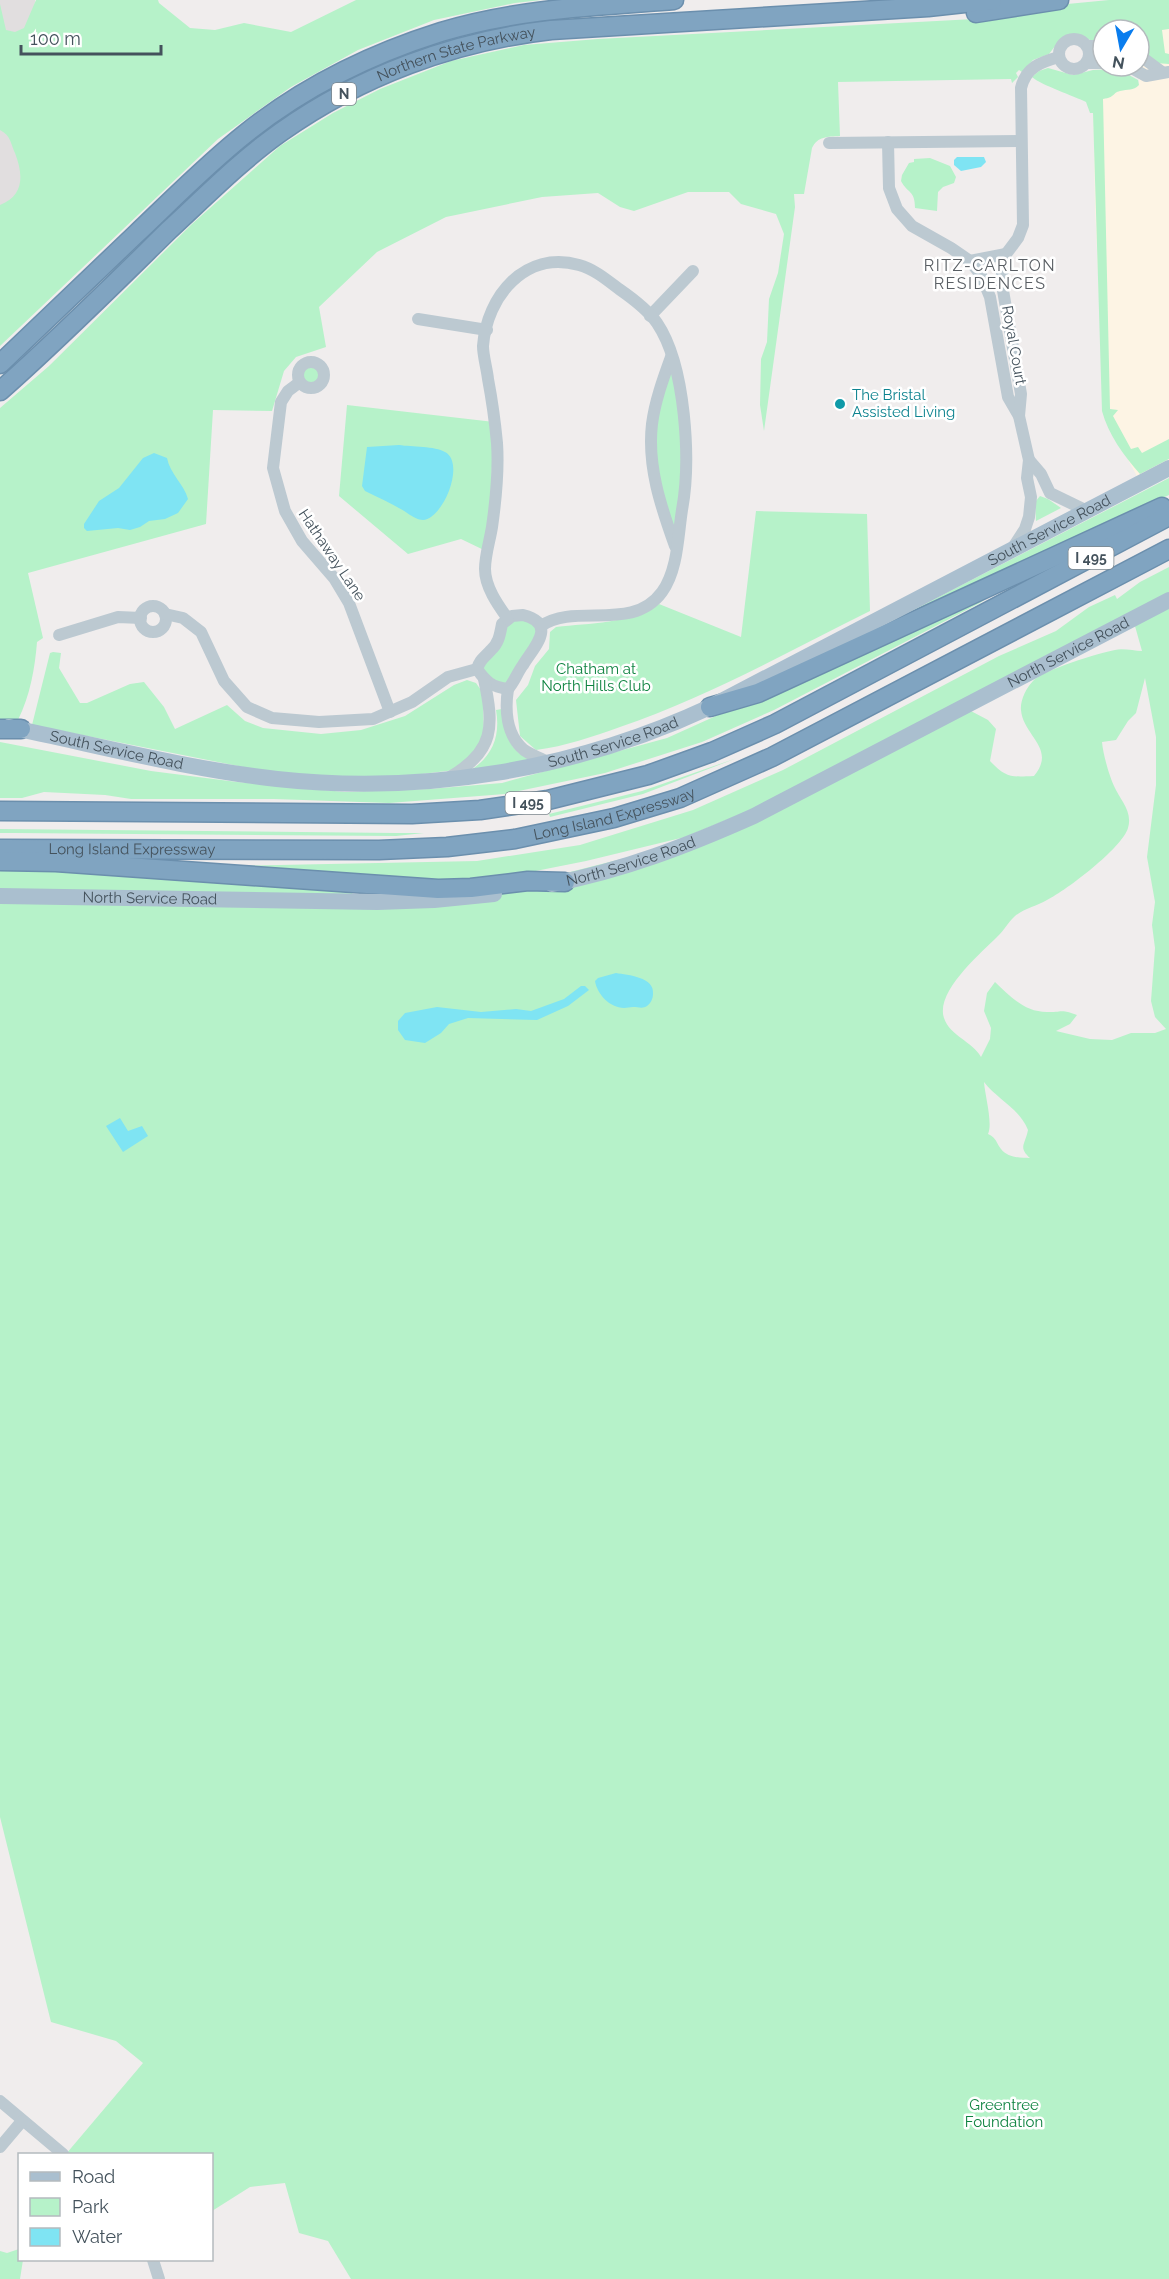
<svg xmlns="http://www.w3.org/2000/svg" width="1169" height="2279" font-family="Raleway,sans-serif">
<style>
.commercial{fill:#fdf4e4}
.education{fill:#e1dedf}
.green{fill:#b6f2c9;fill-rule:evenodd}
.water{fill:#7fe4f3}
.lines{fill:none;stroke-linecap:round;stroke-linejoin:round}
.highway-casing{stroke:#6b8fad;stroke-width:21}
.minor{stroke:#bcc9d1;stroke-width:12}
.major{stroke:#aabfcf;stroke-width:16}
.highway{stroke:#80a4c1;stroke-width:18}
.culture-dot{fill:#0f9aa8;stroke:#fff;stroke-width:2}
.labels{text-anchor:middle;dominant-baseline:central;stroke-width:5;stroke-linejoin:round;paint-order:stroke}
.shield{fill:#fff;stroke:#7c868d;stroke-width:1.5}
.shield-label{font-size:14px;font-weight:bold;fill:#44525c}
.street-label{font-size:15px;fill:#44525c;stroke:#fff}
.culture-label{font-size:15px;fill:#0d838f;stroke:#fff;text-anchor:start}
.park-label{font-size:15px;fill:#0e8340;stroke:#fff}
.neighbourhood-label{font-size:16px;letter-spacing:1.5px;fill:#595e63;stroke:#fff}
</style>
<rect width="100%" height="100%" fill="#f0eded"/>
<polygon class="commercial" points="1169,15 1169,464 1139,480 1107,421 1104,411 1095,206 1093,87 1139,84 1139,30"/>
<polygon class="education" points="0,0 35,0 27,174 0,266"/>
<g class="green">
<path d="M 36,0 L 158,0 L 159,3 L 190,28 L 215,30 L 244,23 L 291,32 L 356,0 L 541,0 L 515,3 L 434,20 L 358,50 L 291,87 L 218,139 L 0,346 L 0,205 C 25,195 23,174 15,153 C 10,142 11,136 0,130 L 0,4 L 6,30 L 15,32 L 24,28 Z"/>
<path d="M 1109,0 L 1169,0 L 1169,29 L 1162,30 L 1165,53 L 1169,54 L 1169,64 L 1155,63 L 1139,50 L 1139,30 L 1103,30 L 1103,40 L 1093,41 L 1076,35 L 1067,36 L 1059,41 L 1049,54 L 1033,60 L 1022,72 L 1019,70 L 1016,73 L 1018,77 L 1012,83 L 1011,79 L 838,82 L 840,136 C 827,137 818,136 812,148 L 804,194 L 794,194 L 795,207 L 764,431 L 760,405 L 761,359 L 767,342 L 769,299 L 778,273 L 784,234 L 776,214 L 741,204 L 729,192 L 688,192 L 634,211 L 620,207 L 598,193 L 542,197 L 446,217 L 377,252 L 319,307 L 326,347 L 296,357 L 284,371 L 272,411 L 213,410 L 206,524 L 28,573 L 43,638 L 37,642 C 35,668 30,696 18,720 L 13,722 L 0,719 L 0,408 L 49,366 L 192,224 L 280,146 L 333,113 L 380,89 L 451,61 L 524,45 L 598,39 L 974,19 L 1057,5 Z"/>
<path d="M 1048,68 L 1073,75 L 1093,70 L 1118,69 L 1138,80 L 1139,85 C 1133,91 1128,89 1120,91 C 1112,93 1116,97 1103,99 L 1110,409 L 1118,410 L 1113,416 L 1131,449 L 1138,447 L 1142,453 L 1169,439 L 1169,459 L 1140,474 C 1124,456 1108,434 1102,411 L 1093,113 L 1090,113 L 1086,102 C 1074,96 1041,85 1032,77 L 1039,71 Z"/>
<path d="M 930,158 L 950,166 L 956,177 L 954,183 L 943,187 L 938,192 L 937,211 L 915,208 C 915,190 908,194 901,181 L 902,175 L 909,163 L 914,162 L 914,159 Z"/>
<polygon points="671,356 686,441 676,547 659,501 652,430"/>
<circle cx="311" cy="375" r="13"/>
<polygon points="347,405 494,422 488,552 461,539 408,554 339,496"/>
<polygon points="1169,478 1169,495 886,624"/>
<polygon points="1040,496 1048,499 1061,508 1036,521 1035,502"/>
<path d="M 756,511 L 867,514 L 870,611 C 788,652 707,697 620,727 C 592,737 566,746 536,750 L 520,736 L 516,700 L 528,685 L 535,666 L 549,649 L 550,632 L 556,627 C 590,623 629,624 659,604 L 741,637 Z"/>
<polygon points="1169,567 1169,592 775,800 685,837 586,861 475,883 182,867 477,861 580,845 693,810 783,770 999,656 1056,631 1089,607 1115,595 1117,599 1140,582"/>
<polygon points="1004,586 980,603 774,710 702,742 605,773 505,794 389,803 274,799 131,799 105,795 44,792 22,798 0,798 0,742 151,771 237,782 345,792 429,789 502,783 667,738"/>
<path d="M 1169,600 L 1169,2279 L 351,2279 L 328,2241 L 299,2233 L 285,2183 L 250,2187 L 212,2211 L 212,2154 L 66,2154 L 143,2063 L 116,2041 L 51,2022 L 0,1817 L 0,896 L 471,897 L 696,840 L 969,710 L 988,720 L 996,729 L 990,761 C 1006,778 1011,777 1034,776 C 1057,748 1023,736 1021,710 C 1020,701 1026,688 1033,681 C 1043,670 1099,653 1115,650 C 1123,648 1134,651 1142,651 L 1133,619 ZM 1145,678 L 1156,737 L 1156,785 L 1147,857 L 1155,902 L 1152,925 L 1155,948 L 1151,1001 L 1155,1017 L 1166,1029 L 1155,1033 L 1131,1033 L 1112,1040 L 1090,1039 L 1056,1031 L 1070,1024 L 1077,1015 C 1061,1009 1064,1012 1049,1012 C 1025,1013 1011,997 995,982 L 987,993 L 984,1011 L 991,1028 L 990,1039 L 981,1057 C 972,1041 950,1036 944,1018 C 935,992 981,953 997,937 C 1004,931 1008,922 1015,916 C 1025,908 1037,906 1047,900 C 1067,890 1122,848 1128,828 C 1133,811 1120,800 1114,786 C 1109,775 1103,754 1102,742 L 1116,740 L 1128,721 L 1136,713 ZM 984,1082 C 998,1100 1019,1108 1028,1130 C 1025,1145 1018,1147 1030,1158 C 1021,1158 1008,1158 1001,1149 C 996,1143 997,1138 988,1134 C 993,1123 985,1096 984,1082 Z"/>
<polygon points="512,616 541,626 508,689 484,679 480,659"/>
<polygon points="53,652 61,653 59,668 80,703 87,703 130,684 144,682 164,707 175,729 227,705 245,721 263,728 321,734 361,730 405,716 454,685 467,680 476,683 483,693 484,739 468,762 455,770 405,776 328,778 268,772 32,725 50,653"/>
<path d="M 502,709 C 507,738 508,753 538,762 L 466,773 C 491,759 501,738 496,710 Z"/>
<polygon points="737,758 643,794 550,817 549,814 642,791"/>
<polygon points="0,829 396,833 424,833 396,836 15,833 0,833"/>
<polygon points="0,867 56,869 353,891 352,895 0,892"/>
<polygon points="19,2249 20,2260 23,2260 20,2279 0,2279 0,2251 7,2253"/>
</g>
<g class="water">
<polygon points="957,157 984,157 986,162 981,167 961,171 954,165 954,160"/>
<path d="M 399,445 C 412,447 435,446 445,452 C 466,463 443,519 423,520 C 418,520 414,517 410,515 C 396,505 381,499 365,491 L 362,486 L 367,447 Z"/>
<path d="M 154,453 L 167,458 C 170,474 184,484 188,499 L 178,513 L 165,519 L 149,521 L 140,527 L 130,530 L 118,528 L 87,531 L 84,528 L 84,524 L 99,501 L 119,488 L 143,458 Z"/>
<path d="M 616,973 C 628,975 655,977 653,994 C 653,998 651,1003 647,1006 C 643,1009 638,1007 633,1007 C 630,1007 627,1008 624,1008 C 610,1008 597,994 595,981 L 598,978 Z"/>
<polygon points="581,986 585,986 589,990 568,1006 537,1020 468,1018 449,1024 441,1033 425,1043 405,1040 398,1030 398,1021 405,1013 437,1007 481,1012 516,1009 531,1011 564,999"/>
<polygon points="120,1118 128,1131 142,1126 148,1136 123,1152 106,1126"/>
</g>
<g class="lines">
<defs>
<g id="highway">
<polyline points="976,13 1059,0"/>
<path d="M 0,364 C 45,321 90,278 135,235 C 171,201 206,165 245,134 C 302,88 371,54 441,32 C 517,9 595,6 674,0"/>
<path id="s4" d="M 0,391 C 58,340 113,285 168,231 C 205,197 240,161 281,132 C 360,76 454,41 551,30 L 928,7 L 992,0"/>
<polyline points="710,707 758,693 1162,507"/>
<polyline points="0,729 21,729"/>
<polyline points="0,811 412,814 480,810 548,800 648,775 712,752 775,724 1169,516"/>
<path id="s5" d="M 0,849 L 379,850 L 447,847 L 515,839 L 614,818 L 680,798 L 772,757 L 1169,549"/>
<polyline points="0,861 56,862 438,889 471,888 528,881 565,882"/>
</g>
</defs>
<use href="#highway" class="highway-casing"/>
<g class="minor">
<circle cx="1074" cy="54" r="15"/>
<polyline points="1088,46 1103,46"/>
<polyline points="1139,55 1162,72"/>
<polyline points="1087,63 1103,63"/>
<polyline points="1128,66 1146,76 1169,72"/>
<polyline points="888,142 889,188 897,209 912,226 951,248 970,261 981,275 990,297 1008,397 1019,416 1029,460 1027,478 1031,497 1029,517 1025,529 1012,549"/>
<polyline points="829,143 1021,141"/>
<polyline points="970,261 1006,254"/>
<polyline points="650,316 693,271"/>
<polyline points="418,319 487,330"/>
<path d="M 671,357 C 663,379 655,401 652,424 C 647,466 661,507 675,546"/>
<circle cx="311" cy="375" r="13"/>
<polyline points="300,382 288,391 281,402 273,468 285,511 302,541 334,578 349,603 390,712"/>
<path d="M 1019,416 L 1021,394 L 1001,279 L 1006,254 L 1018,238 L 1023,225 L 1021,88 C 1026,67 1041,62 1059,57"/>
<polyline points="1029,460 1041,474 1050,493 1085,510"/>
<circle cx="153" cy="619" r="13"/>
<polyline points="165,614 183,618 201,632 224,681 247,707 272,718 319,722 373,719 412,702 448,677 477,669"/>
<path d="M 523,615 C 558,624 534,647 523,665 C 517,673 515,681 508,689 C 492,687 486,682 477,669 C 480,659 484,658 491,650 C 499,643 500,634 502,624 L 512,616 Z"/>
<path d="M 508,619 C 498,605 485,587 485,569 C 485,555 490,540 492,527 C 496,499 499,472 497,443 C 495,422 492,400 488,379 C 487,369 483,356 483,346 C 487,296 525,250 579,265 C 594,269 607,280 619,289 C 632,298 648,310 657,323 C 686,366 691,461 682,510 C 678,535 678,570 662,592 C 632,633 576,602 541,626"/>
<polyline points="59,635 118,617 141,618"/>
<path d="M 508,689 C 505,709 506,735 524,750 C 531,755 541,758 549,763"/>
<path d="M 450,777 C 495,751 494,726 484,679"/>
<polyline points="0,2101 63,2154"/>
<polyline points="0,2147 22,2121"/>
<polyline points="153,2260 159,2279"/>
</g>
<g class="major">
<path id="s1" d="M 9,727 C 97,745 187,769 277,779 C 424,795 575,770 710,707 L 1169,468"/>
<path id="s2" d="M 552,884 C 622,871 689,845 754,816 L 1169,600"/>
<path id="s3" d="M 0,896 L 377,902 L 434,900 L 494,894"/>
</g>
<use href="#highway" class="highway"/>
</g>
<circle class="culture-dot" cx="840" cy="404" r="6"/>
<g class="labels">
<g class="shield">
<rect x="332" y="83" width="24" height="22" rx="4.5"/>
<rect x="1068.5" y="547" width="45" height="22" rx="4.5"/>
<rect x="505.5" y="792" width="45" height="22" rx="4.5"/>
</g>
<g class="shield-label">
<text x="344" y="94">N</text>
<text x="1091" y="558">I 495</text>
<text x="528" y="803">I 495</text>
</g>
<g class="street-label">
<text stroke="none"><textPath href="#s4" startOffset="576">Northern State Parkway</textPath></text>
<text transform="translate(1014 345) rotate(80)">Royal Court</text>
<text stroke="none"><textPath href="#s1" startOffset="1100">South Service Road</textPath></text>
<text transform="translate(332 555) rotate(56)">Hathaway Lane</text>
<text stroke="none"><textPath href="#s2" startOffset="568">North Service Road</textPath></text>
<text stroke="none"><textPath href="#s1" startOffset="614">South Service Road</textPath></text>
<text stroke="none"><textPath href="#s1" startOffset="110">South Service Road</textPath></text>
<text stroke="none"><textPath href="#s5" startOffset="618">Long Island Expressway</textPath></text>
<text stroke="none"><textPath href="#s5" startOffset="132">Long Island Expressway</textPath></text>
<text stroke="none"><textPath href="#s2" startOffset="82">North Service Road</textPath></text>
<text stroke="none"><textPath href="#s3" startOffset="150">North Service Road</textPath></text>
</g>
<g class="culture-label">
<text x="852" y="395">The Bristal<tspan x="852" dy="17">Assisted Living</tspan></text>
</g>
<g class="park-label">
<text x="596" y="669">Chatham at<tspan x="596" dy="17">North Hills Club</tspan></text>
<text x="1004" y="2105">Greentree<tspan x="1004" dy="17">Foundation</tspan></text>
</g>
<g class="neighbourhood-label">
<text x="990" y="265">RITZ-CARLTON<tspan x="990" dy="18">RESIDENCES</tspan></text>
</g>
</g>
<rect x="18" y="2153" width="195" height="108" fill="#ffffff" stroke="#b4babe" stroke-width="1.5"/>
<rect x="30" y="2172" width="30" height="9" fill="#aabfcf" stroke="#b4babe" stroke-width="1.5"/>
<text x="72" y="2183" font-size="18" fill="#44525c">Road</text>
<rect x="30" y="2198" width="30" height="18" fill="#b6f2c9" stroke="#b4babe" stroke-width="1.5"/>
<text x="72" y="2213" font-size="18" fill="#44525c">Park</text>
<rect x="30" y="2228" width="30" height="18" fill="#7fe4f3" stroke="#b4babe" stroke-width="1.5"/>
<text x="72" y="2243" font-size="18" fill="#44525c">Water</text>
<g transform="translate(1121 48) rotate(190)"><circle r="28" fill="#ffffff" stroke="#b4babe" stroke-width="1.5"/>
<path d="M0-4.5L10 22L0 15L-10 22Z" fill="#097dee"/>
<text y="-9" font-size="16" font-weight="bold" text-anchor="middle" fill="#44525c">N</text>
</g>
<path d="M21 45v9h140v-9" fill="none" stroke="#44525c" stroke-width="3"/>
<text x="30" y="45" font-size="18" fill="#44525c" stroke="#ffffff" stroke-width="4.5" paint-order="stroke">100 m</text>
</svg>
